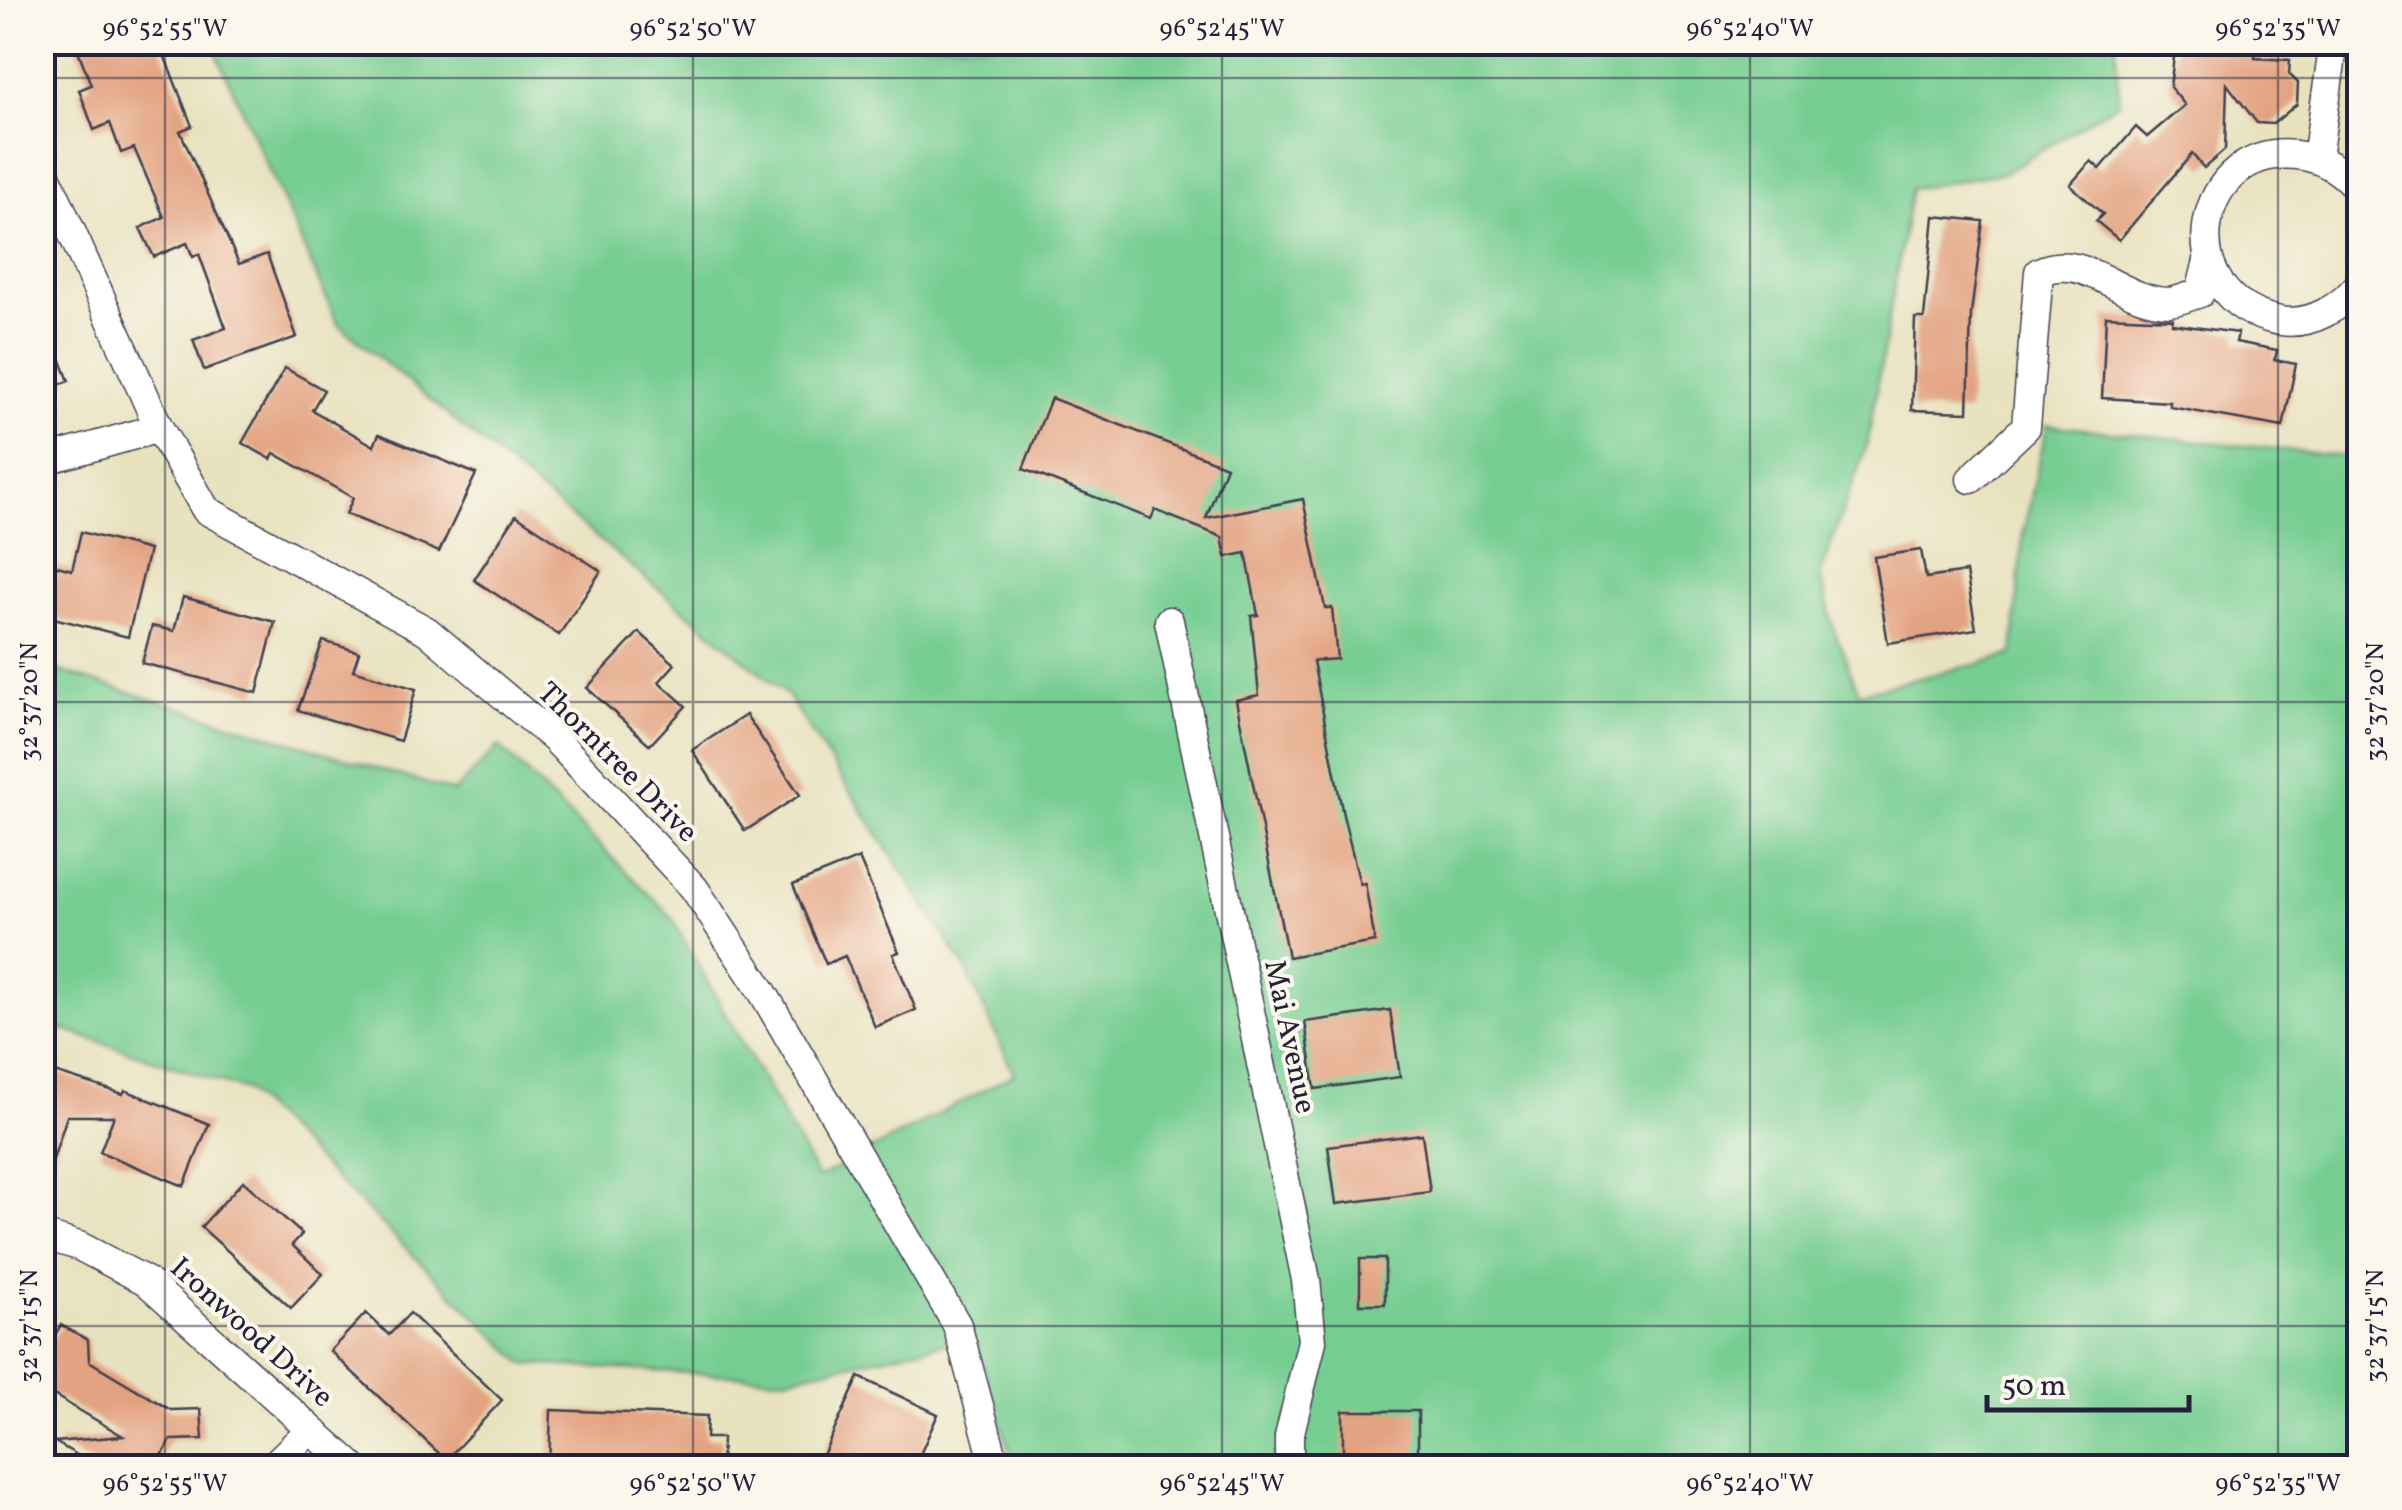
<svg xmlns="http://www.w3.org/2000/svg" width="2402" height="1510" font-family="Vollkorn,serif">
<style>
.green{fill:#76cd92;stroke:#4c7866;stroke-width:2.5}
.building{fill:#e3a382}
.lines{fill:none;stroke-linecap:round;stroke-linejoin:round}
.minor-casing{stroke:#403f4f;stroke-width:31}
.minor{stroke:#fff;stroke-width:28}
.ticks{fill:none;stroke:#22223b;stroke-width:2.5;stroke-opacity:0.45}
.labels{text-anchor:middle;dominant-baseline:central;stroke-width:8;stroke-linejoin:round;paint-order:stroke}
.street-label{font-size:30px;fill:#22223b;stroke:#fbf7ec}
.neatline{fill:none;stroke:#22223b;stroke-width:4}
.ticks-label{font-size:25px;text-anchor:middle;fill:#22223b}
</style>
<rect width="100%" height="100%" fill="#fbf7ec"/>
<filter id="ink" filterUnits="userSpaceOnUse"><feTurbulence type="fractalNoise" baseFrequency=".01" numOctaves="2"/><feDisplacementMap in="SourceGraphic" scale="20" xChannelSelector="R" yChannelSelector="G"/><feConvolveMatrix kernelMatrix="1 2 1 2 8 2 1 2 1" color-interpolation-filters="sRGB"/></filter>
<filter id="wash" filterUnits="userSpaceOnUse"><feTurbulence type="fractalNoise" baseFrequency=".0048" numOctaves="4" result="noise"/><feDisplacementMap in="SourceGraphic" scale="40" xChannelSelector="R" yChannelSelector="G"/><feGaussianBlur stdDeviation="2.25" result="paint"/><feColorMatrix in="noise" values="0 0 0 0 0 0 0 0 0 0 0 0 0 0 0 0 0 1.4 0 .05"/><feComposite in="paint" operator="in"/></filter>
<g filter="url(#wash)">
<rect width="100%" height="100%" fill="#e8e2bf"/>
<polygon class="green" points="212,43 2116,43 2119,102 2006,172 1911,189 1868,441 1820,574 1833,627 1859,693 2013,655 2023,534 2047,425 2359,458 2359,1467 1015,1467 974,1337 785,1378 524,1364 245,1090 43,1023 43,666 454,792 499,746 670,915 818,1178 1014,1074 965,967 787,695 338,324"/>
<g id="blocks">
<g class="building">
<polygon points="75,42 159,42 192,126 180,131 239,264 267,254 297,337 204,370 193,340 226,328 199,254 193,257 187,243 154,257 140,228 164,217 134,148 121,153 110,123 94,130 79,90 91,85"/>
<polygon points="2176,42 2255,42 2255,58 2290,60 2289,74 2298,83 2297,104 2273,124 2257,123 2227,84 2225,150 2204,168 2192,154 2119,240 2096,221 2103,214 2070,185 2091,161 2100,169 2136,127 2147,137 2185,105 2170,87"/>
<polygon points="1934,216 1983,221 1971,314 1968,412 1912,410 1915,318 1924,318"/>
<polygon points="2106,316 2173,319 2172,324 2238,333 2236,342 2277,350 2275,360 2296,364 2283,427 2170,407 2170,402 2102,398"/>
<polygon points="44,318 69,381 42,391 42,319"/>
<polygon points="285,368 324,390 312,410 374,446 379,434 476,474 439,552 346,514 353,498 274,453 271,459 242,443"/>
<polygon points="1051,398 1226,466 1206,518 1303,499 1325,608 1332,608 1337,659 1313,661 1343,815 1360,884 1365,883 1375,942 1288,957 1236,700 1259,695 1251,616 1258,615 1246,553 1226,557 1222,537 1155,510 1151,519 1023,469"/>
<polygon points="516,515 601,571 559,635 474,580"/>
<polygon points="81,532 149,550 128,637 42,615 42,562 72,570"/>
<polygon points="1921,550 1926,578 1966,572 1976,629 1888,643 1874,557"/>
<polygon points="183,597 275,622 257,693 142,663 152,626 174,631"/>
<polygon points="639,632 675,664 659,682 686,706 650,745 587,688"/>
<polygon points="323,641 359,652 353,670 416,689 400,741 298,710"/>
<polygon points="746,715 800,795 745,831 692,750"/>
<polygon points="859,858 899,952 893,954 916,1010 875,1027 845,956 826,964 793,885"/>
<polygon points="1390,1010 1400,1077 1315,1089 1305,1022"/>
<polygon points="42,1068 123,1094 125,1090 209,1124 184,1186 100,1152 114,1116 67,1116 47,1178 42,1177"/>
<polygon points="1422,1134 1430,1192 1336,1204 1328,1146"/>
<polygon points="243,1181 302,1234 292,1245 323,1274 291,1308 201,1227"/>
<rect x="1360" y="1259" width="25" height="45"/>
<polygon points="366,1313 389,1335 410,1313 502,1400 446,1460 330,1351"/>
<polygon points="61,1325 88,1340 89,1361 171,1410 201,1409 203,1439 171,1440 156,1466 130,1468 99,1468 55,1442 123,1436 42,1388 42,1356"/>
<polygon points="859,1377 938,1414 914,1468 817,1468"/>
<polygon points="551,1410 707,1416 706,1438 722,1438 721,1468 549,1468"/>
<rect x="1343" y="1411" width="75" height="57"/>
</g>
</g>
</g>
<g filter="url(#ink)">
<use href="#blocks" fill-opacity="0" stroke="#403f4f" stroke-width="2.5"/>
<g class="lines">
<defs>
<g id="minor">
<polyline points="2317,158 2334,42"/>
<polyline points="42,166 159,428 206,510 427,631 555,739 694,888 762,991 957,1325 996,1468"/>
<path d="M 2360,192 C 2345,173 2327,160 2303,156 C 2194,137 2165,299 2280,321 C 2311,326 2342,307 2360,283"/>
<polyline points="42,461 159,428"/>
<path d="M 1971,479 L 2026,427 L 2039,272 C 2085,250 2121,302 2169,302 C 2179,301 2190,296 2200,293 L 2208,261"/>
<polyline points="1169,621 1306,1280 1312,1341 1289,1437 1289,1468"/>
<polyline points="42,1235 79,1246 146,1281 354,1468"/>
<polyline points="271,1468 309,1431"/>
</g>
</defs>
<use href="#minor" class="minor-casing"/>
<use href="#minor" class="minor"/>
</g>
</g>
<path class="ticks" d="M 165,42 L 165,1468M 693,42 L 693,1468M 1222,42 L 1222,1468M 1750,42 L 1750,1468M 2278,42 L 2278,1468M 42,78 L 2360,78M 42,702 L 2360,702M 42,1326 L 2360,1326"/>
<g class="labels">
<g class="street-label">
<text transform="translate(617 763) rotate(45)">Thorntree Drive</text>
<text transform="translate(1289 1037) rotate(78)">Mai Avenue</text>
<text transform="translate(251 1333) rotate(42)">Ironwood Drive</text>
</g>
</g>
<rect width="2402" height="1510" fill="none" stroke="#fbf7ec" stroke-width="110"/>
<path d="M1987 1395v15h202v-15" fill="none" stroke="#22223b" stroke-width="5"/>
<text x="2002" y="1395" font-size="30" fill="#22223b" stroke="#fbf7ec" stroke-width="8" paint-order="stroke">50 m</text>
<rect x="55" y="55" width="2292" height="1400" class="neatline"/>
<g class="ticks-label">
<text x="165" y="36">96°52'55"W</text>
<text x="693" y="36">96°52'50"W</text>
<text x="1222" y="36">96°52'45"W</text>
<text x="1750" y="36">96°52'40"W</text>
<text x="2278" y="36">96°52'35"W</text>
<text transform="translate(28 702) rotate(-90)" y="9">32°37'20"N</text>
<text transform="translate(2374 702) rotate(-90)" y="9">32°37'20"N</text>
<text transform="translate(28 1326) rotate(-90)" y="9">32°37'15"N</text>
<text transform="translate(2374 1326) rotate(-90)" y="9">32°37'15"N</text>
<text x="165" y="1491">96°52'55"W</text>
<text x="693" y="1491">96°52'50"W</text>
<text x="1222" y="1491">96°52'45"W</text>
<text x="1750" y="1491">96°52'40"W</text>
<text x="2278" y="1491">96°52'35"W</text>
</g>
</svg>
